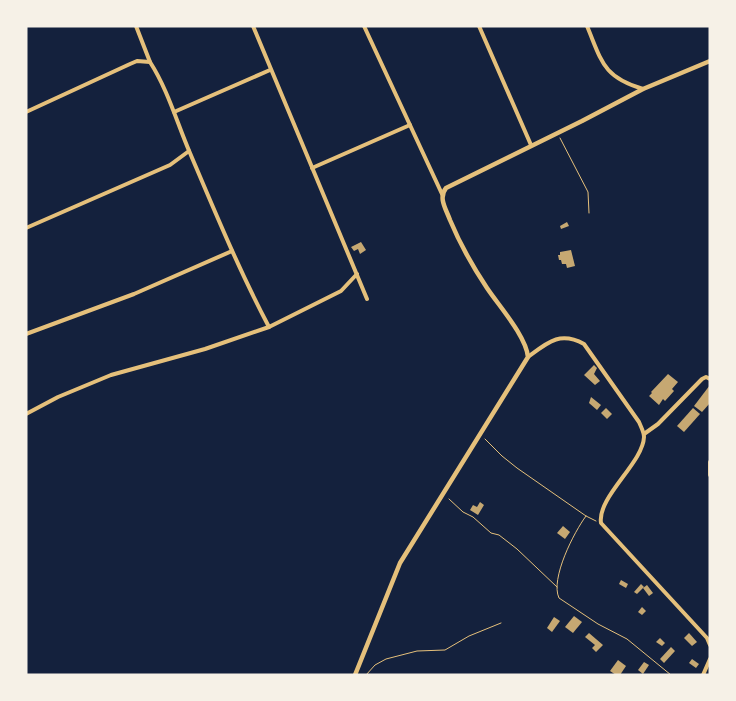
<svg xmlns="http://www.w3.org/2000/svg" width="736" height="701" font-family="'Nunito Sans',sans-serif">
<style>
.building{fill:#c6a872}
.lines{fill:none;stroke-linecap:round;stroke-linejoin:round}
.path{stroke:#e5c07b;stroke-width:1}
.minor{stroke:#e5c07b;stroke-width:4}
.tertiary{stroke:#e5c07b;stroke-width:4.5}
</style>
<rect width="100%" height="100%" fill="#14213d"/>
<g class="building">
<polygon points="567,222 569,226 561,229 560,226"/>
<polygon points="361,242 366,250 360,254 358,249 354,251 351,247"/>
<polygon points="571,250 575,266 567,268 566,264 562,264 561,260 559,260 558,255 560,255 560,252"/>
<polygon points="594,365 597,368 594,374 600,381 595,385 584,375"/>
<polygon points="668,374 678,382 672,389 674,391 665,401 663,399 659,405 649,396 652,393 651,392"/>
<polygon points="710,385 710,403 702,412 694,406"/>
<polygon points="591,397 601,405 597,410 589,403"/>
<polygon points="606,408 612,414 607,419 601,413"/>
<polygon points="693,408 700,414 684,432 677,426"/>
<polygon points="480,502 484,505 478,515 470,510 473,505 477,507"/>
<polygon points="563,526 570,532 565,539 557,533"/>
<polygon points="621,580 628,584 626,588 619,584"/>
<polygon points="641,584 644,587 637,594 634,592"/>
<polygon points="647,585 653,593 649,596 643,588"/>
<polygon points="642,607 646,611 642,615 638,612"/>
<polygon points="574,616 582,622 573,633 565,627"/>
<polygon points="554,617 560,621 552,632 547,628"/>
<polygon points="589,633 603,645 596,652 592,648 595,645 585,637"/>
<polygon points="689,633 697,642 692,646 684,638"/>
<polygon points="660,638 665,643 662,646 656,642"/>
<polygon points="671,647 675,651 664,663 660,659"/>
<polygon points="692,659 699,664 696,668 689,663"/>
<polygon points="618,660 626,666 620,675 616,675 610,671"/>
<polygon points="644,662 649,665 643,674 638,670"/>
</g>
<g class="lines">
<g class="path">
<polyline points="560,138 588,192 589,213"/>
<polyline points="485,439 502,456 517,468 586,516 596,521"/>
<polyline points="449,499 463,512 473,517 491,533 499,535 517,549 557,587"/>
<path d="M 586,516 C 574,532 550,579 559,598 L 598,624 L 627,639 L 671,675"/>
<polyline points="366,675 375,665 386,659 417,651 445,650 469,636 501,623"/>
</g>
<g class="minor">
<polyline points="136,26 150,62"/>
<polyline points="253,26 367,299"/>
<polyline points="364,26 442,194"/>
<polyline points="479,26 531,145"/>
<path d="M 587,26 C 602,62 603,77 643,89"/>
<path d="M 26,112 L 130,64 L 137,61 L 150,62 C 168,90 177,123 190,153 C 215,212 239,270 269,327"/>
<polyline points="174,112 270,70"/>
<polyline points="312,168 410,125"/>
<polyline points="26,228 170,165 189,151"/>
<polyline points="26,334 134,294 232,251"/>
<path d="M 528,357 C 548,342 560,331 584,344 L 639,422 C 641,427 644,432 644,437 C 643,463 597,497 601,523 L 707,638 L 710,645"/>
<polyline points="26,414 58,397 111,375 205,349 269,327 341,291 357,274"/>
<polyline points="644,434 658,424 702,379 706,377 710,379"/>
<polyline points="710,462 710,475"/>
<polyline points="703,675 710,659"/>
</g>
<path class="tertiary" d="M 355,675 L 400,563 L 528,357 C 526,336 499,306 487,288 C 473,267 460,244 450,220 C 446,209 438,198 446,188 L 582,121 L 643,89 L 710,61"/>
</g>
<rect width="736" height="701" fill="none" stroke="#f6f1e7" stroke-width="55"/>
</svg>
